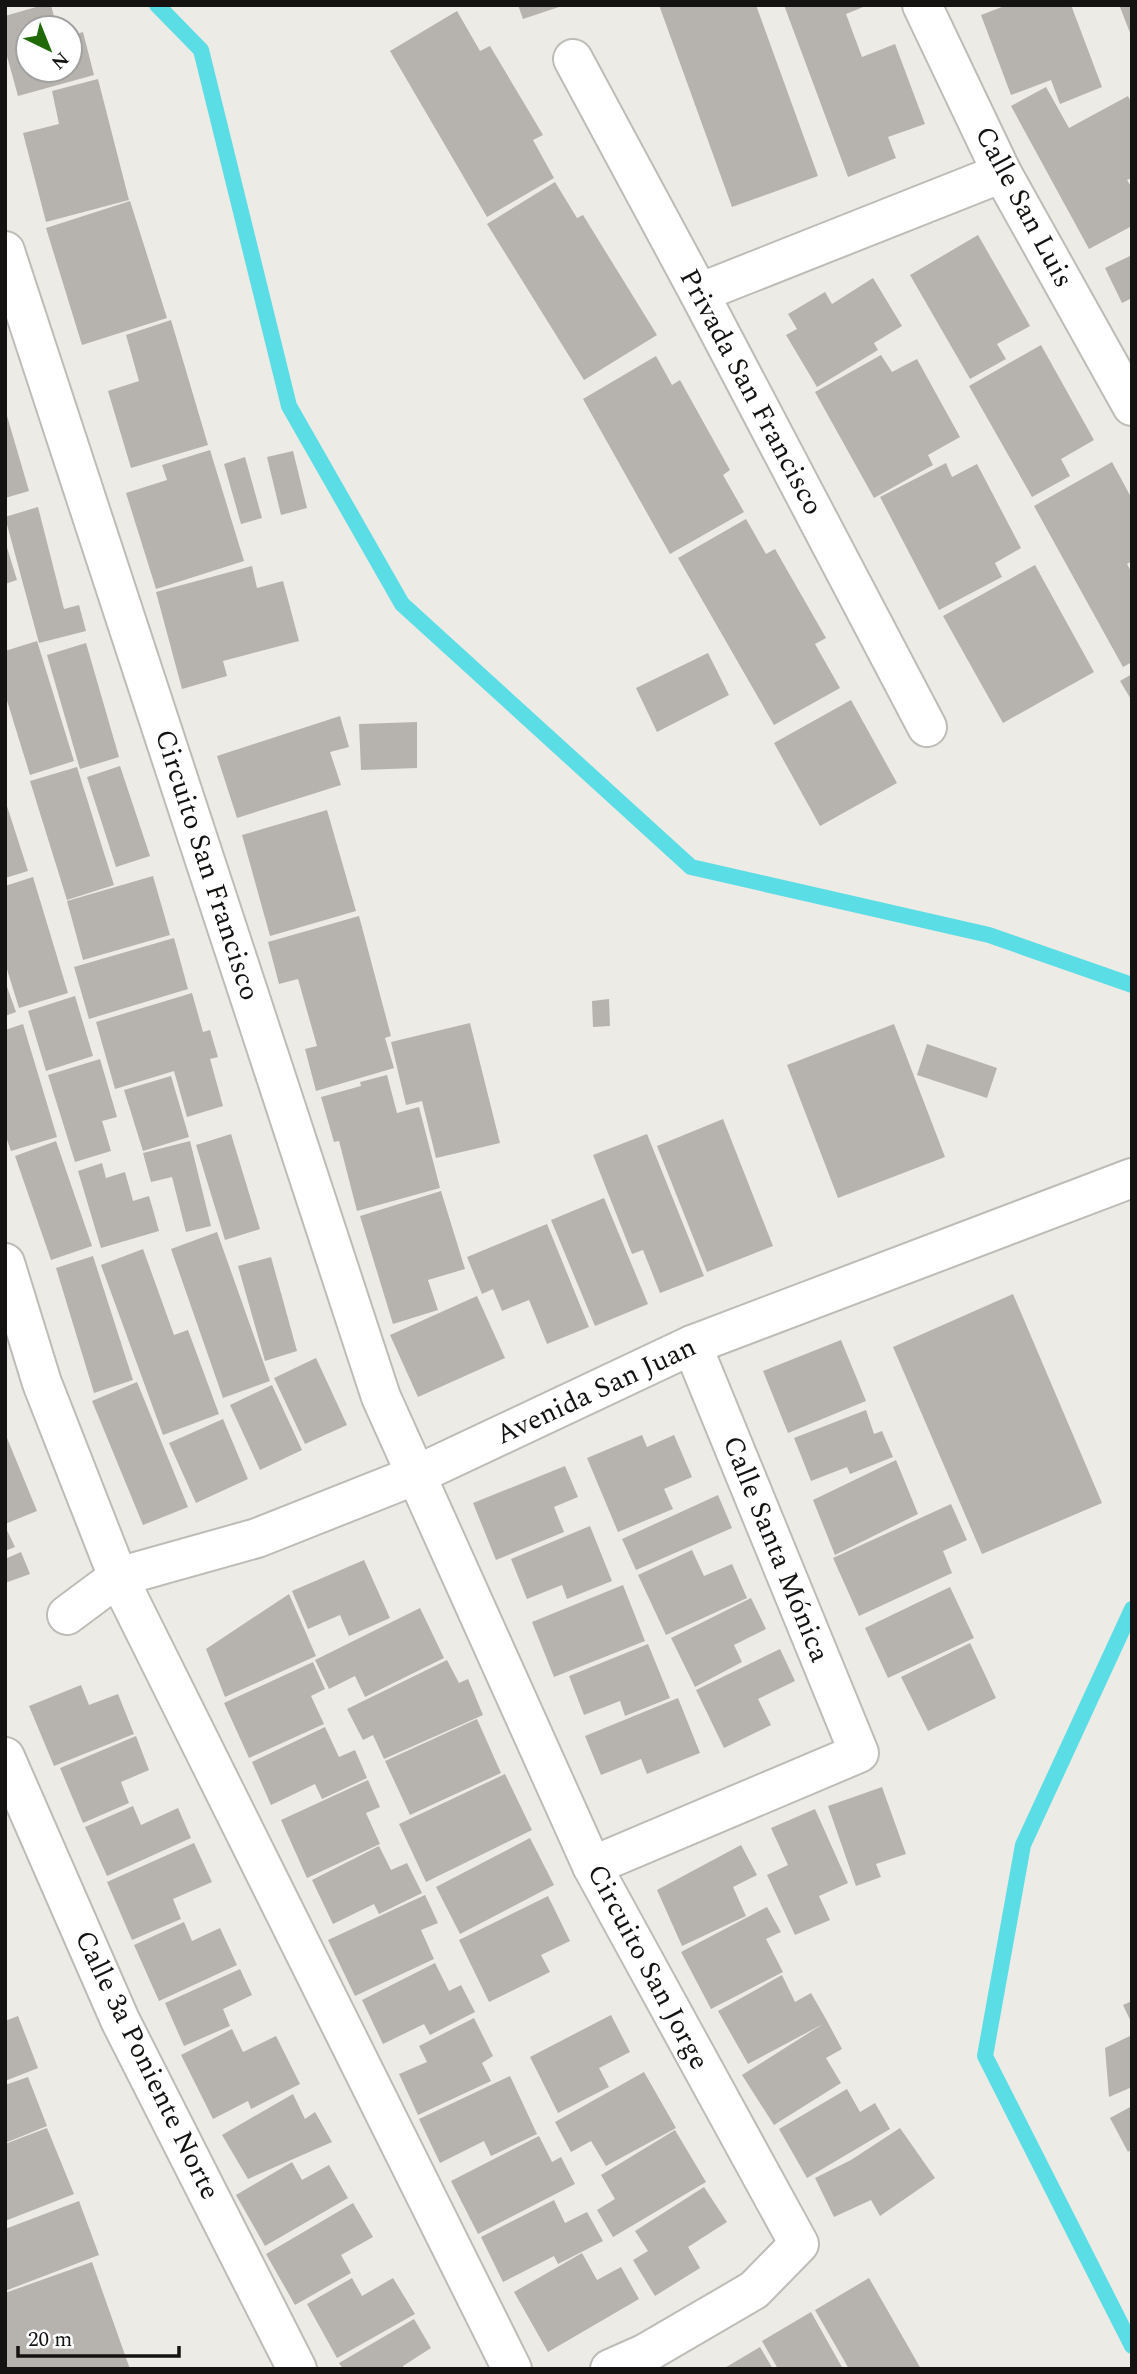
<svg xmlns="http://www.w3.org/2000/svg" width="1137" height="2374" font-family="Spectral,serif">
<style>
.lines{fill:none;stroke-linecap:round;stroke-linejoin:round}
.stream{stroke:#5bdde5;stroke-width:16}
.building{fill:#b6b3ae}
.minor-casing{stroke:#bdbcb6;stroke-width:42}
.minor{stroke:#fff;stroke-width:38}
.labels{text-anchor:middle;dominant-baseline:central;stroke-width:5;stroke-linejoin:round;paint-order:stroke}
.street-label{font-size:28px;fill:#141311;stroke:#fff}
</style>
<rect width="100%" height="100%" fill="#edebe5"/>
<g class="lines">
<g class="stream">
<polyline points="157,5 201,50 289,406 402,604 691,867 989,935 1132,985"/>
<polyline points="1132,1609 1023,1845 985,2056 1132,2346"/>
</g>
</g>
<g class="building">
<polygon points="43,5 51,5 57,28 28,28 28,70 70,70 70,36 83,32 94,75 18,96 5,49 5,16"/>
<polygon points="518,5 562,5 562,6 523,19"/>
<polygon points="659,5 756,5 818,176 732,207"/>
<polygon points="784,5 868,5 846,14 862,57 895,44 925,124 888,137 896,158 848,177"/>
<polygon points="1007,5 1071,5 1102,87 1060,104 1051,80 1011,95 981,15"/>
<polygon points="1125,5 1132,5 1132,38 1120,7"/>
<polygon points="457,11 480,51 490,46 543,135 533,140 554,178 487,217 390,51"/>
<polygon points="98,79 129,200 46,222 23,133 59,124 52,91"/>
<polygon points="1046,87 1069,128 1128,96 1132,104 1132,178 1127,180 1132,188 1132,226 1089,249 1011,106"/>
<polygon points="555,182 577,218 583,215 657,335 584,380 487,224"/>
<polygon points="130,201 167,318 82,345 46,228"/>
<polygon points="978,235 1030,326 997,344 1006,359 970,379 910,275"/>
<polygon points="1132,255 1132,298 1122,303 1105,268"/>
<polygon points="873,278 902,326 874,343 878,350 817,387 786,335 797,329 788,314 825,292 832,304"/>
<polygon points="171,320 208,445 131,468 108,391 139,381 126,335"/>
<polygon points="1041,345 1094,440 1061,459 1070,476 1032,497 969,386"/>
<polygon points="881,355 892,372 917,359 960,437 928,455 933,465 874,498 815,392"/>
<polygon points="656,356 672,385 680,380 730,470 723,475 744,512 670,554 583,399"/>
<polygon points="5,409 29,491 5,498"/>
<polygon points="210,450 244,561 156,589 126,493 167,480 162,465"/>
<polygon points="293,451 307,508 281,515 267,457"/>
<polygon points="245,457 262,518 241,524 224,464"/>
<polygon points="1112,462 1132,499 1132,561 1127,564 1132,573 1132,662 1123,667 1034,506"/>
<polygon points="946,463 952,477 977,464 1021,548 995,563 1002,577 939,610 880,497"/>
<polygon points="38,507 64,609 79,605 86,631 39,643 5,517"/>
<polygon points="746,519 766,554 775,549 826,638 815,644 840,688 774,725 678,558"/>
<polygon points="5,541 17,580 5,584"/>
<polygon points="1035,565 1094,672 1003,723 943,616"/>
<polygon points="252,566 257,588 283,581 299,641 223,661 227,676 182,689 156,592"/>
<polygon points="37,641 74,761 30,775 5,694 5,651"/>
<polygon points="86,643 119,757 80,769 47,655"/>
<polygon points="708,653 729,695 657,732 636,688"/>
<polygon points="1132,674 1132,701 1120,681"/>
<polygon points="851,700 897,783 820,826 774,743"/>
<polygon points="340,716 349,747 330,752 341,785 237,818 217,756"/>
<polygon points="417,722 417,768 361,770 359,724"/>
<polygon points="120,766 150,856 116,867 87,777"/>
<polygon points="77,767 114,885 67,900 30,781"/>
<polygon points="5,800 28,871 5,878"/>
<polygon points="327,810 356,911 270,936 242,835"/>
<polygon points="153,876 170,935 83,960 67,901"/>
<polygon points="33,877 68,993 19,1008 5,963 5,886"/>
<polygon points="359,916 391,1036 385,1038 394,1068 316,1091 305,1049 317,1046 298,979 279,984 268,942"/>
<polygon points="174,938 188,989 89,1019 74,967"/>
<polygon points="5,981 16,1012 5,1016"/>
<polygon points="192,993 203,1032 210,1030 218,1057 210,1059 223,1106 187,1117 174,1071 115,1089 96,1022"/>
<polygon points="75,996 93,1056 46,1071 28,1011"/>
<polygon points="609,999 610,1026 593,1027 592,1001"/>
<polygon points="470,1023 500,1143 436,1158 422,1101 406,1105 391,1042"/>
<polygon points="23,1024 57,1137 11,1151 5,1134 5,1030"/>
<polygon points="894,1024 945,1157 838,1198 787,1065"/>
<polygon points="927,1044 997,1068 987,1098 917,1075"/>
<polygon points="100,1059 117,1117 102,1121 111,1151 75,1162 48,1075"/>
<polygon points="387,1075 397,1113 419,1107 440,1188 357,1211 339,1141 334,1142 321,1097 361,1086 360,1082"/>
<polygon points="171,1076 189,1137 143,1151 124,1090"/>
<polygon points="723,1119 773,1246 707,1272 657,1146"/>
<polygon points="231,1134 260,1229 225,1240 196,1145"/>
<polygon points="647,1134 704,1276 660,1293 643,1250 632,1254 593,1155"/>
<polygon points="56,1141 92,1246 51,1260 15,1156"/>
<polygon points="190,1141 211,1226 186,1232 172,1177 151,1182 143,1153"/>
<polygon points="102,1163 106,1178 125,1172 133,1201 149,1196 159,1231 101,1248 78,1171"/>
<polygon points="441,1191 465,1269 428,1280 438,1310 393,1324 360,1216"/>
<polygon points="604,1198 648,1304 595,1326 551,1220"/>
<polygon points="547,1224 589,1327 547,1344 529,1300 502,1311 493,1289 482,1294 467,1257"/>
<polygon points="217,1232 270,1381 223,1398 171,1249"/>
<polygon points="143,1249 174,1335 188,1330 219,1414 163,1435 101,1265"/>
<polygon points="93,1256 133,1380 94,1393 56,1268"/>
<polygon points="271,1257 297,1351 265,1361 238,1266"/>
<polygon points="1013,1294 1102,1503 982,1554 893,1347"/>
<polygon points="477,1296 505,1358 418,1397 390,1335"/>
<polygon points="841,1340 866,1401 788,1433 763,1371"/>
<polygon points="316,1358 347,1425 305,1444 274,1378"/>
<polygon points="137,1382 188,1507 143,1525 92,1401"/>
<polygon points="272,1385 302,1450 260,1470 230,1405"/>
<polygon points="866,1410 874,1434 882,1431 893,1457 850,1474 847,1467 811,1481 794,1438"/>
<polygon points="223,1419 248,1479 196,1503 169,1443"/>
<polygon points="5,1433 37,1511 5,1524"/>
<polygon points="642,1435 647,1447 674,1435 692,1477 664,1489 673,1509 618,1532 587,1458"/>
<polygon points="896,1460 918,1514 835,1555 813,1500"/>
<polygon points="565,1466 578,1497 554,1507 564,1532 496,1560 473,1503"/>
<polygon points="718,1495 732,1528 636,1570 622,1539"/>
<polygon points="951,1504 967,1540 943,1551 952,1573 859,1616 833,1558"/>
<polygon points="5,1526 15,1547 5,1551"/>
<polygon points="590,1526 612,1581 567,1599 562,1585 527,1599 511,1559"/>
<polygon points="692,1550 704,1576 732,1564 747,1598 666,1635 638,1575"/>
<polygon points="21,1552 30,1574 5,1583 5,1559"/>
<polygon points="364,1560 390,1618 349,1636 340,1615 308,1629 292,1591"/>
<polygon points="623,1585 645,1641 554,1677 532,1622"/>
<polygon points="950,1587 974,1638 888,1678 865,1628"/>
<polygon points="289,1594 316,1656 225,1697 206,1649"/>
<polygon points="751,1598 766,1629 734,1645 742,1662 695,1687 671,1638"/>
<polygon points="420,1608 444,1658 365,1697 355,1676 329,1689 315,1660"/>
<polygon points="970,1643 996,1698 928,1731 901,1677"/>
<polygon points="648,1644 670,1698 625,1716 620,1701 584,1715 569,1676"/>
<polygon points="780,1649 795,1681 758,1699 771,1725 724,1748 696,1690"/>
<polygon points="447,1660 459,1683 468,1679 483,1715 384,1759 373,1735 363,1740 347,1709"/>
<polygon points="313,1662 325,1689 311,1696 324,1724 249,1758 224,1703"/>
<polygon points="81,1685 89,1705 118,1694 134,1734 54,1766 29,1706"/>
<polygon points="678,1698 700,1753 647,1774 641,1759 601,1775 585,1736"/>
<polygon points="477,1719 501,1773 410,1815 385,1761"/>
<polygon points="325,1727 339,1757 355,1750 367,1778 322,1799 315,1784 271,1805 252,1762"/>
<polygon points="136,1736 149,1770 121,1782 129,1803 83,1823 60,1768"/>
<polygon points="505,1774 532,1830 426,1882 399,1824"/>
<polygon points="368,1780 380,1807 366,1813 380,1844 307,1878 281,1820"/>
<polygon points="882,1787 906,1854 876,1864 881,1877 856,1886 828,1806"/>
<polygon points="133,1806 141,1825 178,1808 191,1838 107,1876 85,1827"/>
<polygon points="815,1809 848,1883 819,1896 830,1920 795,1935 767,1875 788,1865 771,1828"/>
<polygon points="530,1838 554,1885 460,1934 436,1887"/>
<polygon points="194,1843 212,1882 173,1899 181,1919 132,1940 107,1882"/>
<polygon points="741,1845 757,1875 733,1887 746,1916 682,1946 657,1890"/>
<polygon points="379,1846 391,1870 407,1863 422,1893 379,1914 374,1904 333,1924 312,1880"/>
<polygon points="425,1895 438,1923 421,1930 434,1959 355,1996 328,1940"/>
<polygon points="548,1896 570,1941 541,1955 550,1972 489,2002 459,1940"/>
<polygon points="767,1907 781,1932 766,1939 783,1972 711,2009 681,1952"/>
<polygon points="184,1922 192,1941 220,1928 237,1965 159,2001 134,1945"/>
<polygon points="435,1963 449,1991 461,1985 475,2012 430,2035 424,2024 383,2044 362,2000"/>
<polygon points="240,1969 252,1995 223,2009 230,2026 184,2046 165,2003"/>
<polygon points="782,1975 795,2002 811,1993 827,2021 842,2049 826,2058 841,2083 774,2125 742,2075 823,2024 748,2064 718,2011"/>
<polygon points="1132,2001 1132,2024 1123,2005"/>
<polygon points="611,2015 630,2052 599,2068 609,2087 558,2113 530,2057"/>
<polygon points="18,2016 38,2068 5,2081 5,2021"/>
<polygon points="474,2018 493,2056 482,2063 491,2081 418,2115 399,2074 427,2062 419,2046"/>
<polygon points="232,2029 243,2052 276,2036 300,2084 251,2109 248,2101 213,2119 181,2055"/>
<polygon points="1132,2035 1132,2087 1109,2097 1105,2048"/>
<polygon points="644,2072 676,2128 606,2166 591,2141 571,2152 555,2122"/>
<polygon points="510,2076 537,2134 491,2156 484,2141 440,2163 419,2119"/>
<polygon points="28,2077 47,2126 5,2143 5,2085"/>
<polygon points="847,2089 860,2112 875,2103 890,2129 807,2178 779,2129"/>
<polygon points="293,2094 305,2119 315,2112 332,2142 248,2179 222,2135"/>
<polygon points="1132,2106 1132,2149 1128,2152 1110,2118"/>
<polygon points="47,2128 74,2194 5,2221 5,2144"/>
<polygon points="900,2128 935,2178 880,2216 871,2200 834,2217 815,2178 851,2160"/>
<polygon points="675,2130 706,2182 613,2237 597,2210 615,2199 601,2175"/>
<polygon points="539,2136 552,2162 561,2157 575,2184 478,2234 451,2181"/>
<polygon points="292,2162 302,2180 329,2165 348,2198 265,2246 236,2195"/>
<polygon points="704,2187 727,2222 688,2247 700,2268 655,2296 633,2260 648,2251 635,2231"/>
<polygon points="554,2200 565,2223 587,2212 603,2241 558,2264 554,2256 503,2282 481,2237"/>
<polygon points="79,2201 99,2255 5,2291 5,2229"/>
<polygon points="353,2203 373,2237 341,2255 351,2273 295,2305 266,2254"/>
<polygon points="582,2253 597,2280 621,2267 639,2299 548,2352 514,2292"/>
<polygon points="92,2262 130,2369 5,2369 5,2293"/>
<polygon points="352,2278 362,2296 393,2278 415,2314 337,2358 307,2304"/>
<polygon points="869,2278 921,2369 849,2369 815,2310"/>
<polygon points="811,2312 843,2369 778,2369 762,2341"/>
<polygon points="414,2319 431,2348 403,2366 404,2369 343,2369 339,2363"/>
<polygon points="760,2347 773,2369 723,2369"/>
</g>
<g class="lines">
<defs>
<g id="minor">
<polyline points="922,5 1002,173 1132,406"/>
<polyline points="573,59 699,293 927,727"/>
<polyline points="5,251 381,1397 592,1866 799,2244 754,2290 646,2353 610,2369"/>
<polyline points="699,293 1002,173"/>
<polyline points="5,1263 42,1383 118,1577 512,2369"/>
<polyline points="67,1615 118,1577 257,1538 416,1475 692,1345 1132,1178"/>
<polyline points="5,1757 120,2020 297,2369"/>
<polyline points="592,1866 859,1753 692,1345"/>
</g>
</defs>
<use href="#minor" class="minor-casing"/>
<use href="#minor" class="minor"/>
</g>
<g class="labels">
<g class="street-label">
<text transform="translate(1024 207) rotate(62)">Calle San Luis</text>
<text transform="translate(751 392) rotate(62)">Privada San Francisco</text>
<text transform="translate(207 865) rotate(72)">Circuito San Francisco</text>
<text transform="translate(596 1391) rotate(-25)">Avenida San Juan</text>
<text transform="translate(776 1549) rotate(68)">Calle Santa Mónica</text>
<text transform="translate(648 1967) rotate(62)">Circuito San Jorge</text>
<text transform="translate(147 2065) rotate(64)">Calle 3a Poniente Norte</text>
</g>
</g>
<rect width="1137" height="2374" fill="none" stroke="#141311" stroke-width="14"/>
<g transform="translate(49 49) rotate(137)"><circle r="33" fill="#ffffff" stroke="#a1a1a0" stroke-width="2"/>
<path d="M0-5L12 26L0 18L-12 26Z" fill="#1f6a07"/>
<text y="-10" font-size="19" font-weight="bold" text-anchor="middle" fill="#141311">N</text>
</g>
<path d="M18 2346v10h161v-10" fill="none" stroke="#141311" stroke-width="3.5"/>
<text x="28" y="2346" font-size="21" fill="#141311" stroke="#ffffff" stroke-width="5" paint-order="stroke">20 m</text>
</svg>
